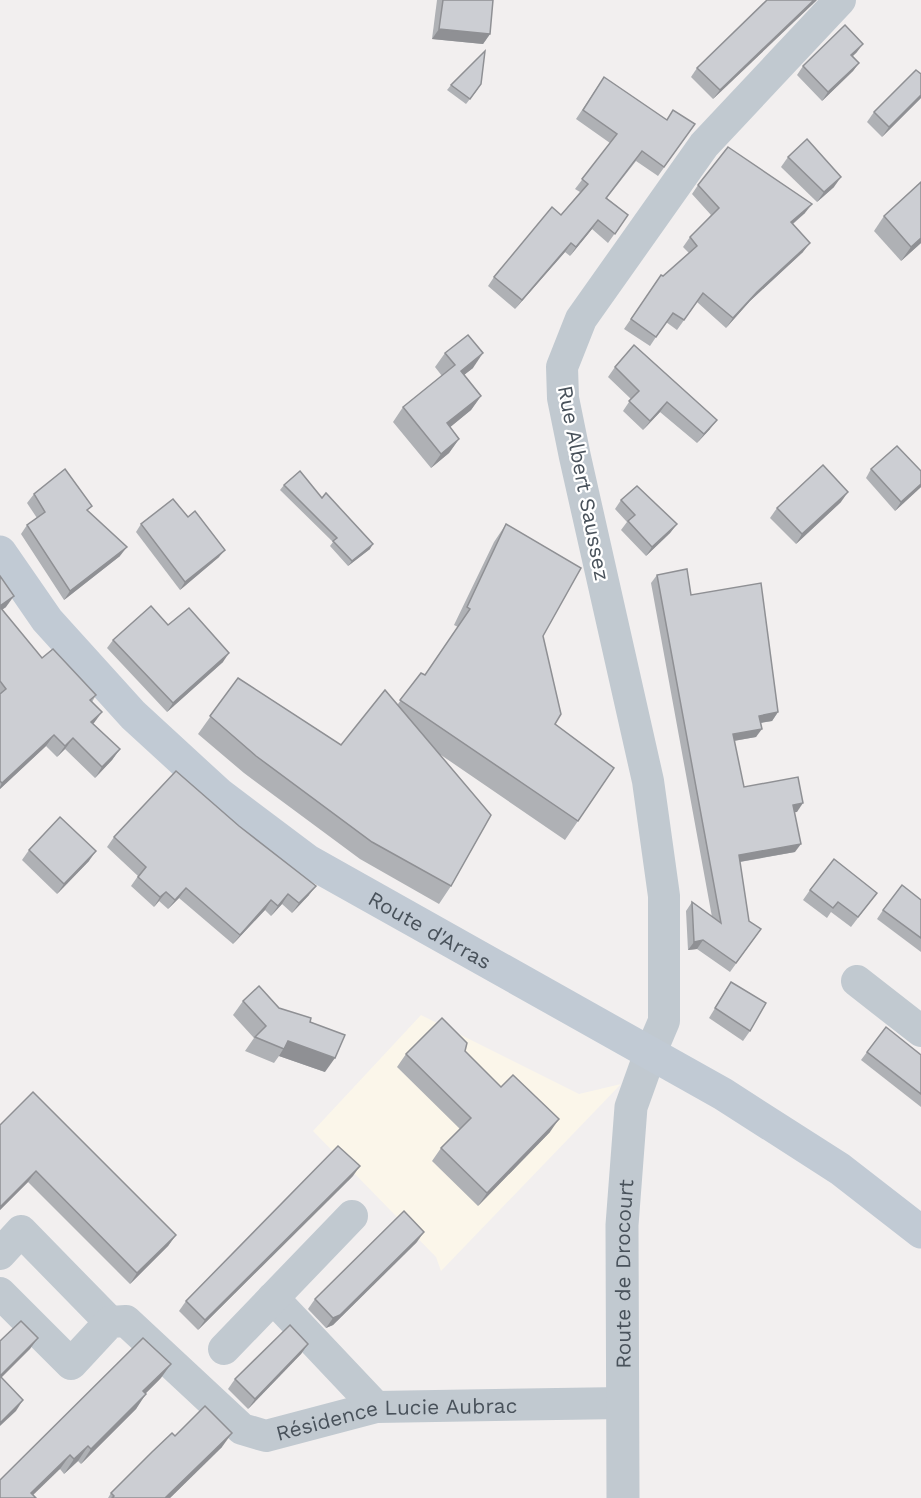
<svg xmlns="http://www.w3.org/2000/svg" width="921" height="1498" font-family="'Work Sans',sans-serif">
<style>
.commercial{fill:#fbf6ea}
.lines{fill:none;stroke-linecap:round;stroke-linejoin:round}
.minor{stroke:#c1c9d0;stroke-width:32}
.tertiary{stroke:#c1c9d0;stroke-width:33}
.secondary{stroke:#c1cad4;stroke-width:33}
.wall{fill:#afb1b5}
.shaded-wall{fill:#8f9094}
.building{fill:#ccced3;stroke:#8f9094;stroke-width:1.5}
.labels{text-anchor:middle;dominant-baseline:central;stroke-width:4.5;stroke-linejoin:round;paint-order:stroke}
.street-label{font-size:21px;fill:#49525b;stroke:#fff}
</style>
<rect width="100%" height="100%" fill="#f2efef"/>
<polygon class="commercial" points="421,1015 579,1094 621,1084 441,1271 436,1257 313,1131"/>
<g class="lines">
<g class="minor">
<polyline points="857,981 921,1031"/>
<polyline points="650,1054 664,1021 664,896 648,781 575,457 563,398 562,367 581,319 704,145 840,0"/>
<polyline points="0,1254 21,1231 110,1322"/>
<path id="s1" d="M 0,1293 L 71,1364 L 110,1322 L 126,1321 L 242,1429 L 266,1436 L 376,1407 L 622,1403"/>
<polyline points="273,1298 376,1407"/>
<polyline points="224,1349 352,1216"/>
</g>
<path class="tertiary" id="s2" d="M 623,1498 L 622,1225 L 631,1107 L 650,1054"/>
<path class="secondary" id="s3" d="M 0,552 L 47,620 L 133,715 L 219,794 L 308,861 L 723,1094 L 840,1169 L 921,1232"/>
</g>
<g class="wall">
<polygon points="437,0 493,0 490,34 483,44 432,39"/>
<polygon points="817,0 713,99 691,77 697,68"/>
<polygon points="857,52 853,56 859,63 853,71 822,101 797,75 803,66"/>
<polygon points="604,77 666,120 695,124 658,176 636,161 607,198 628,215 608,243 592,229 570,256 565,252 515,309 488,286 494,277 561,215 580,192 575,189 610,143 576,119"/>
<polygon points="451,85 478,89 466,104 447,90"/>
<polygon points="921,98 882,137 867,122 874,112"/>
<polygon points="788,157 834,187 817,202 781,167"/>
<polygon points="698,185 805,213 793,224 803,252 750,301 726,328 697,302 677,330 666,322 650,346 624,329 661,275 663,276 689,253 683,247 690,237 711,215 692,194"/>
<polygon points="884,216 921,243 901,261 874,231"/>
<polygon points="445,353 473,368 464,375 481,396 471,410 450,427 459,439 449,453 431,468 393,422 403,407 442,376 435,367"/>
<polygon points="615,367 710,429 697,443 660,412 643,430 623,411 631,399 608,377"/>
<polygon points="871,469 921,487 895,511 866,478"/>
<polygon points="284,485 322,498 370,549 348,566 330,546 333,542 280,490"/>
<polygon points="34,494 120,556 64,600 21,534 27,525 37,518 27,503"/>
<polygon points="621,500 677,524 670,533 646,556 621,530 627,522 615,509"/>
<polygon points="841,502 796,544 770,518 777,508"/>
<polygon points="141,524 219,557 180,590 136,532"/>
<polygon points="506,524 543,636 555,724 578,821 565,840 441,755 451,886 439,904 360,859 244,773 198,734 238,678 341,745 398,704 421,673 425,675 458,627 454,625 494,542"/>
<polygon points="657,575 691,595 778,712 772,721 761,723 756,737 734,741 744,787 797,812 795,812 795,852 740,862 749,921 761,929 730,972 697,949 688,950 686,911 692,902 712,917 651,583"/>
<polygon points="0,576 6,607 2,610 42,658 96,695 92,702 93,724 120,749 112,760 95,778 65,749 57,757 46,746 0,789"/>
<polygon points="168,625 223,662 167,712 107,648 113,640"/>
<polygon points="114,837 309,895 292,913 282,904 271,916 265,910 233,944 179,898 168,909 159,901 154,907 131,886 138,876 107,847"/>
<polygon points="29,850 89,861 57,894 22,860"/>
<polygon points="810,890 877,893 851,927 831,912 827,918 803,900"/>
<polygon points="921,900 921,952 877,919 883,910"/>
<polygon points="731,982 750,1031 743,1041 709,1018"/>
<polygon points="243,1001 279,1008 310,1022 325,1072 279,1056 274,1063 245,1051 254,1038 233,1015"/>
<polygon points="465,1051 501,1087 550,1132 478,1206 432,1161 441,1148 460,1129 397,1067 406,1054"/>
<polygon points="867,1052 921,1055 921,1107 861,1060"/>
<polygon points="0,1125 176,1235 168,1246 130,1284 28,1182 0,1210"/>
<polygon points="353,1176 198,1330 179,1311 186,1301"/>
<polygon points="417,1242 333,1325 326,1328 308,1309 315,1299"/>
<polygon points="308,1344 301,1354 248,1409 228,1389 235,1379"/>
<polygon points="161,1378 145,1394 136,1409 81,1464 78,1461 64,1474 60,1469 0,1498"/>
<polygon points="175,1436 222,1447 170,1498 108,1498 111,1493"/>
</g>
<g class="shaded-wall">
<polygon points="814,0 817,0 713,99 720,90"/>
<polygon points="439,29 490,34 483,44 432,39"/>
<polygon points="863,44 857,52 845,63 851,55"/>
<polygon points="859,63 853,71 822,101 828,92"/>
<polygon points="921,95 921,98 882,137 889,127"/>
<polygon points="841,177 834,187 817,202 824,192"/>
<polygon points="812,204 805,213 784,231 791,222"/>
<polygon points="598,220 592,229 570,256 576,247"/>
<polygon points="921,238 921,243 901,261 911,247"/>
<polygon points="571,243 565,252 515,309 522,300"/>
<polygon points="810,243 803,252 750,301 726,328 733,318 757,292"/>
<polygon points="483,353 473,368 451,385 461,371"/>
<polygon points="481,396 471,410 437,438 447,423"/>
<polygon points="667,402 660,412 643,430 650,421"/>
<polygon points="717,420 710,429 697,443 704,434"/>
<polygon points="459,439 449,453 431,468 441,454"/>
<polygon points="921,484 921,487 895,511 901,502"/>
<polygon points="848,492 841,502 796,544 802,534"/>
<polygon points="677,524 670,533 646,556 652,547"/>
<polygon points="373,544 370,549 348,566 352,561"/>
<polygon points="127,547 120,556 64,600 70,591"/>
<polygon points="225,550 219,557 180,590 185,582"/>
<polygon points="14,596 6,607 0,611 0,606"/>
<polygon points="229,653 223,662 167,712 173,703"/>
<polygon points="102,712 94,723 83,733 91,722"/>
<polygon points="778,712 772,721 753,724 759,716"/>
<polygon points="762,729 756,737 727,742 733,734"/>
<polygon points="54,735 46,746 0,789 0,787 2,783"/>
<polygon points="73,738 65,749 57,757 65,746"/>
<polygon points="120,749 112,760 95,778 102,767"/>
<polygon points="803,803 797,812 787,813 793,805"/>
<polygon points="801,844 795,852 733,863 739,855"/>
<polygon points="96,851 89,861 57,894 64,884"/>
<polygon points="316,886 309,895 292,913 299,903"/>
<polygon points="186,888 179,898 168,909 175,900"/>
<polygon points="166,892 159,901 154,907 160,897"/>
<polygon points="288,894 282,904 271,916 278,906"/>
<polygon points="271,900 265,910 233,944 240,935"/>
<polygon points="703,940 697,949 688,950 694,942"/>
<polygon points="288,1041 335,1058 325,1072 279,1056"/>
<polygon points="559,1119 550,1132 478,1206 487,1193"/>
<polygon points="360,1166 353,1176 198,1330 205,1320"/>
<polygon points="36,1171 28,1182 0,1210 0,1207"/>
<polygon points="424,1232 417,1242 333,1325 326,1328 333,1318"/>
<polygon points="176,1235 168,1246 130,1284 137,1273"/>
<polygon points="38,1338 30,1349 0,1379 0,1376"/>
<polygon points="308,1344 301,1354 248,1409 255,1399"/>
<polygon points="171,1364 161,1378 133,1406 143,1391"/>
<polygon points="146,1394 136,1409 81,1464 91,1449"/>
<polygon points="23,1400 16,1411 0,1426 0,1423"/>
<polygon points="232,1433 222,1447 170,1498 165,1498"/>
<polygon points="88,1446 78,1461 64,1474 74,1459"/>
<polygon points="70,1455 60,1469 30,1498 31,1493"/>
</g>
<g class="building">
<polygon points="443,0 493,0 490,34 439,29"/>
<polygon points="767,0 814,0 720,90 697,68"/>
<polygon points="845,25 863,44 851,55 859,63 828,92 803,66"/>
<polygon points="485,51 481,84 470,99 451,85"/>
<polygon points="916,70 921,74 921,95 889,127 874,112"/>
<polygon points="604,77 667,120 673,110 695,124 664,167 642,151 606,198 628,215 615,234 598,220 576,247 571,243 522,300 494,277 552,207 561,215 588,184 582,179 617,134 583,110"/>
<polygon points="807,139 841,177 824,192 788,157"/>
<polygon points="728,147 812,204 791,222 810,243 757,292 733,318 703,293 684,320 673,313 656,337 631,319 661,275 663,276 697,246 690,237 719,208 698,185"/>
<polygon points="921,182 921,238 911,247 884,216"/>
<polygon points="468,335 483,353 461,371 481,396 447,423 459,439 441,454 403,407 455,365 445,353"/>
<polygon points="634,345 717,420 704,434 667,402 650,421 629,401 639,391 615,367"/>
<polygon points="897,446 921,471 921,484 901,502 871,469"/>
<polygon points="823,465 848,492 802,534 777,508"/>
<polygon points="65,469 92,506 87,510 127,547 70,591 27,525 45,512 34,494"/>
<polygon points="300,471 322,498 326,493 373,544 352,561 333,541 337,538 284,485"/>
<polygon points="637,486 677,524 652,547 628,521 635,515 621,500"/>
<polygon points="173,499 188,517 195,511 225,550 185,582 141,524"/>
<polygon points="506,524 581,568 543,636 561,714 555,724 614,768 578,821 400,700 421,673 425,675 470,609 467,607"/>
<polygon points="687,569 691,595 761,583 778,712 759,716 762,729 733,734 744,787 798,777 803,803 793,805 801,844 739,855 749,921 761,929 736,963 703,940 694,942 692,902 721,923 657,575"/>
<polygon points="0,576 14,596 0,606"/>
<polygon points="151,606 168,625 189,608 229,653 173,703 113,640"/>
<polygon points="0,607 42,658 53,649 96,695 90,700 102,712 91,722 120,749 102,767 73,738 65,746 54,735 2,783 0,781 0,694 6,689 0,681"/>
<polygon points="238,678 341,745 385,690 491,815 451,886 372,842 256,756 210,716"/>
<polygon points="176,771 239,826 316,886 299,903 288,894 278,906 271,900 240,935 186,888 175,900 166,892 160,897 138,877 146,867 114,837"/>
<polygon points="60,817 96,851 64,884 29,850"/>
<polygon points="834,859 877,893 858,917 838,902 833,908 810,890"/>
<polygon points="902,885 921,900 921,938 883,910"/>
<polygon points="731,982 766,1003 750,1031 715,1008"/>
<polygon points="259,986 279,1008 311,1018 310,1022 345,1035 335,1058 288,1041 284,1049 255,1037 266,1026 243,1001"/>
<polygon points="442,1018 467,1043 465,1051 501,1087 513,1075 559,1119 487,1193 441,1148 471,1118 406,1054"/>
<polygon points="886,1027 921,1055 921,1094 867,1052"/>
<polygon points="33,1092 176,1235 137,1273 36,1171 0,1207 0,1125"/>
<polygon points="338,1146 360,1166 205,1320 186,1301"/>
<polygon points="404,1211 424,1232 340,1315 333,1318 315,1299"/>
<polygon points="21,1321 38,1338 0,1376 0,1341"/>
<polygon points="290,1325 308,1344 255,1399 235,1379"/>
<polygon points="143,1338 171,1364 143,1391 146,1394 91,1449 88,1446 74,1459 70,1455 31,1493 36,1498 0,1498 0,1480"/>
<polygon points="0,1376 23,1400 0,1423"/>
<polygon points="205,1406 232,1433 165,1498 112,1498 114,1496 111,1493 152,1452 172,1433 175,1436"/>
</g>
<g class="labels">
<g class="street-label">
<text transform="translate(584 483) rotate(79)">Rue Albert Saussez</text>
<text stroke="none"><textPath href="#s3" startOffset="579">Route d'Arras</textPath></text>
<text stroke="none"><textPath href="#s2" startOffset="224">Route de Drocourt</textPath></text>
<text stroke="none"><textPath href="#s1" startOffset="490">Résidence Lucie Aubrac</textPath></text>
</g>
</g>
</svg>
